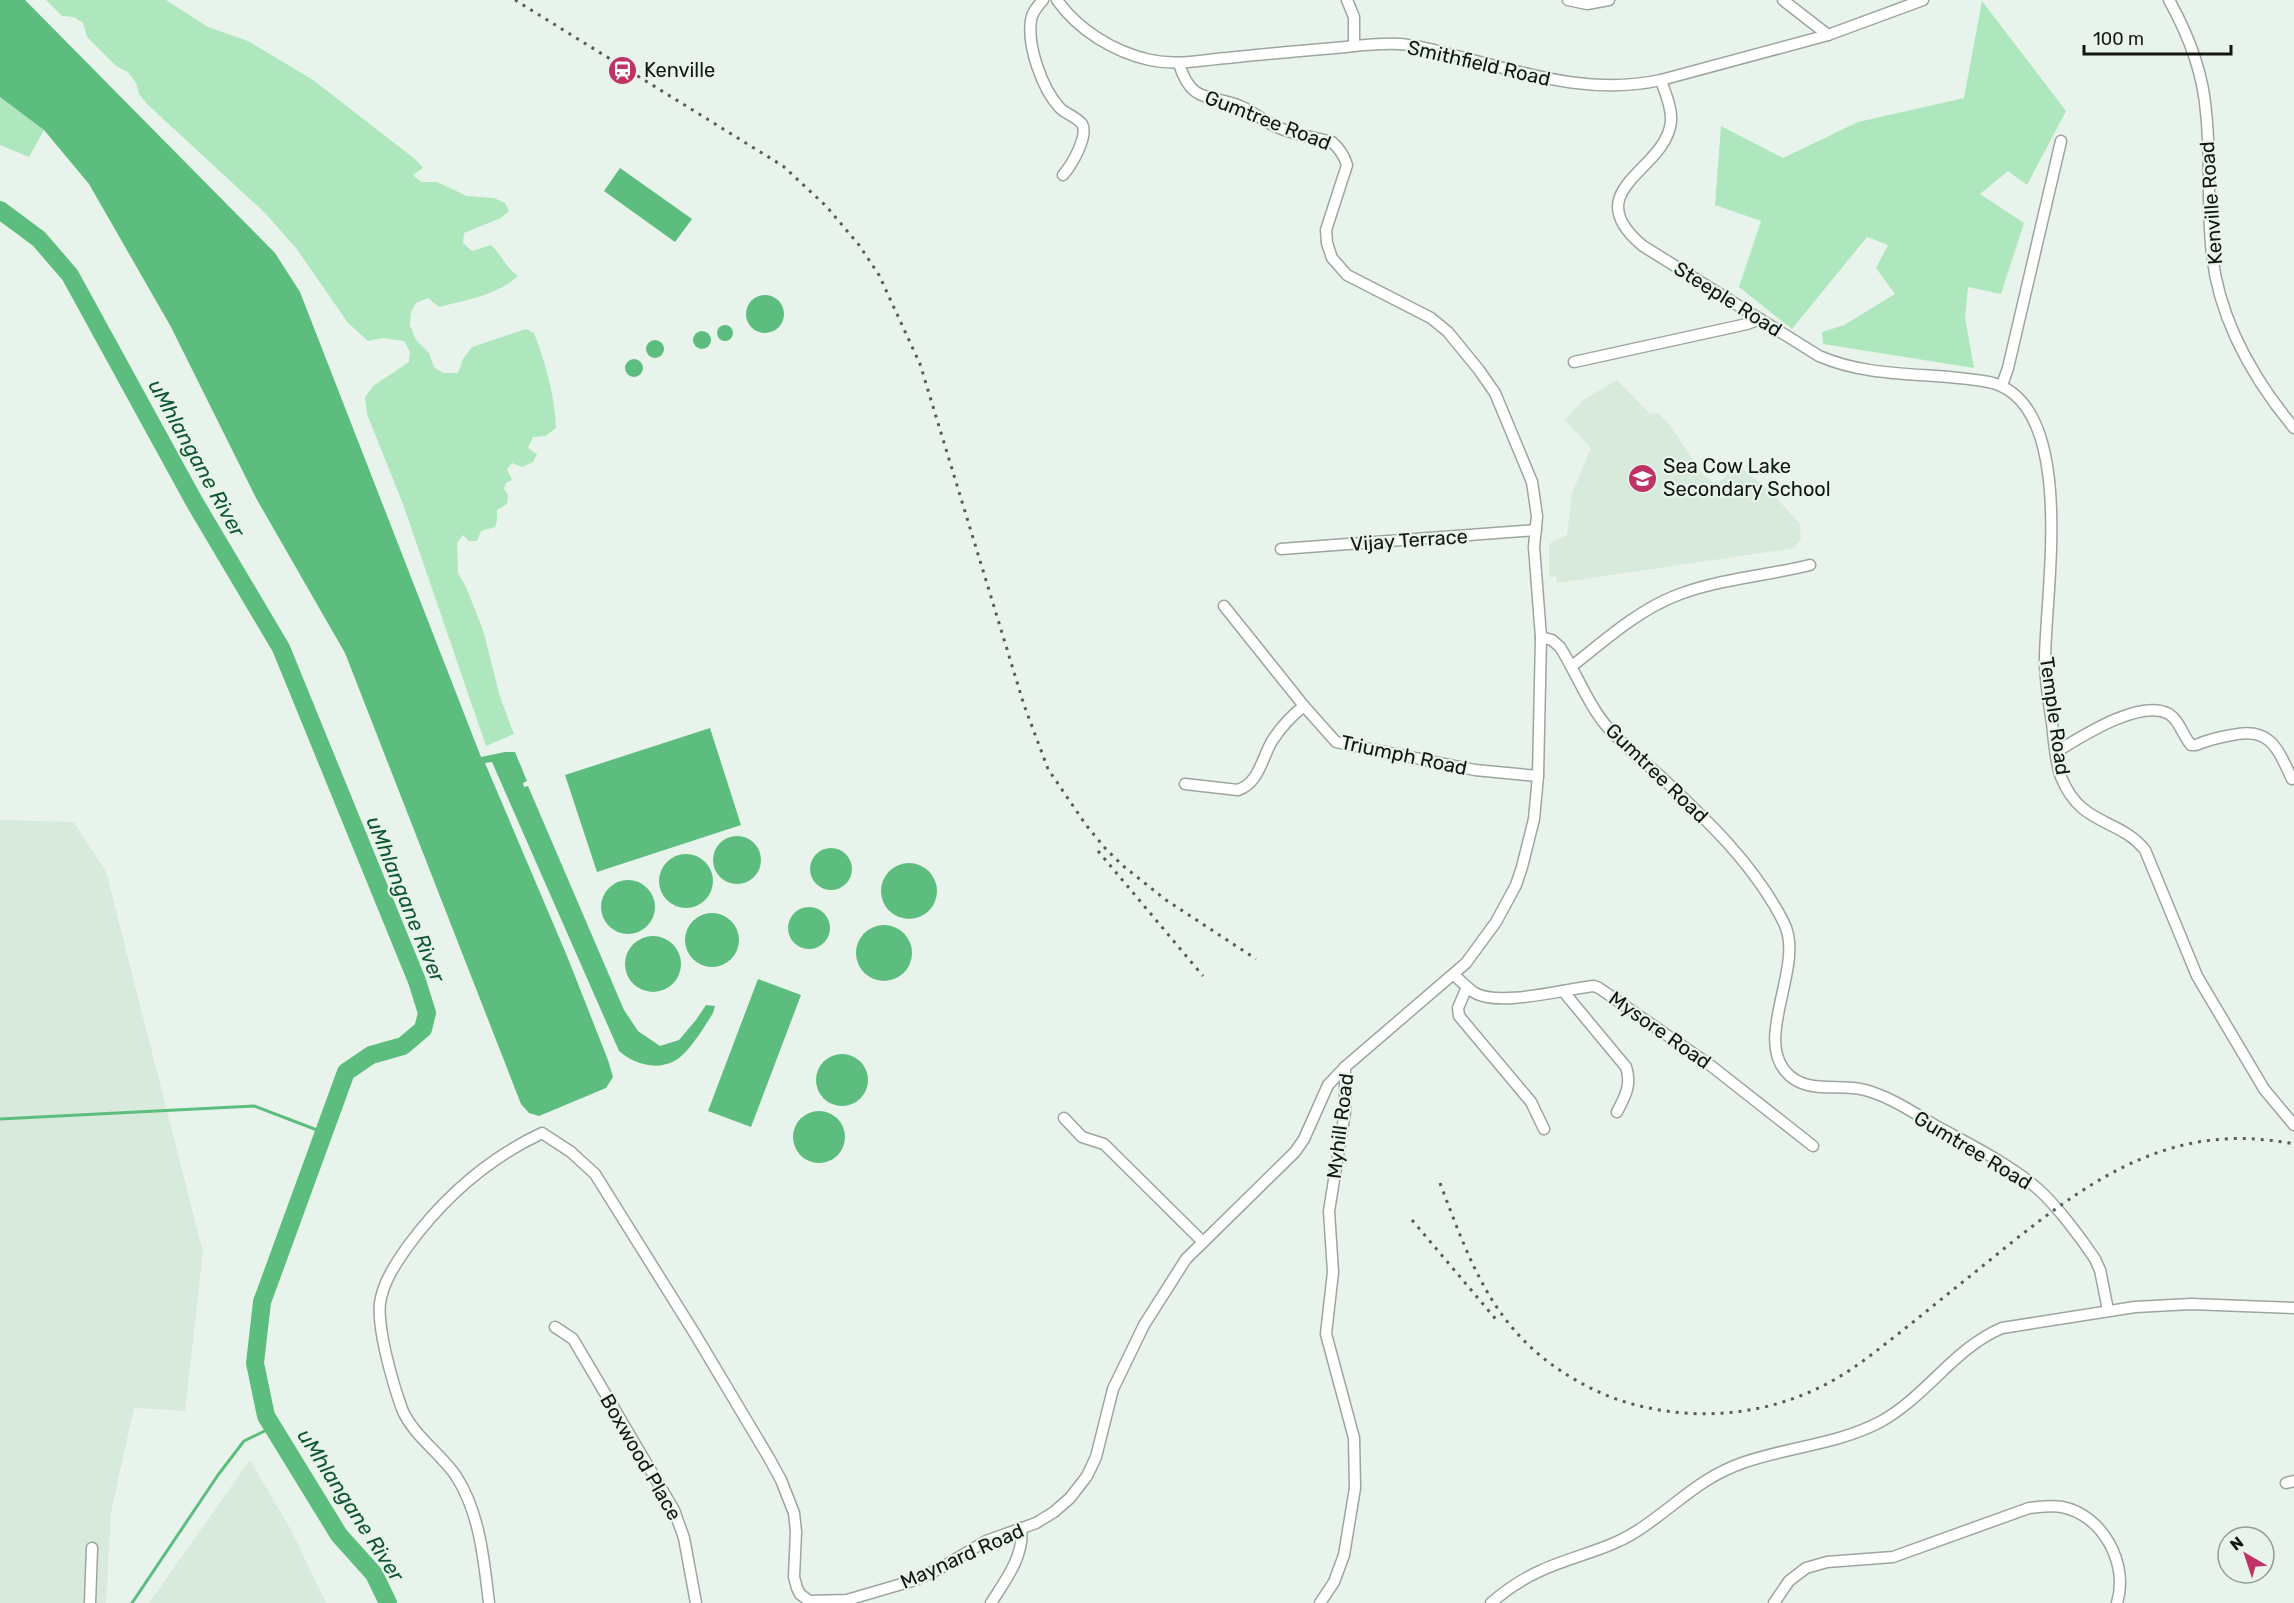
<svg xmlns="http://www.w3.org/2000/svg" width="2294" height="1603" font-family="Rubik,sans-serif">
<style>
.built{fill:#d8eadc}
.green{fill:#aee7be}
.water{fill:#5dbd7f}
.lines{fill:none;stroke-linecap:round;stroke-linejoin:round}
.stream{stroke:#5dbd7f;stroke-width:3}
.river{stroke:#5dbd7f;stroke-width:18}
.street-casing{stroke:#9ba69e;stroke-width:13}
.street{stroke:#fff;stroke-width:10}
.rail{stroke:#575e59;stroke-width:3;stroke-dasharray:3 6;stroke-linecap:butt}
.labels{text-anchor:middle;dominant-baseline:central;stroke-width:4.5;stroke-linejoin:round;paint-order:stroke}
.street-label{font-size:20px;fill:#121613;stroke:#e8f4eb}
.poi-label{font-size:20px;fill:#121613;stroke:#e8f4eb;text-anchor:start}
.water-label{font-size:21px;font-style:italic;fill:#0f5730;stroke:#e8f4eb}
</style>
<rect width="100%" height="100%" fill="#e8f4eb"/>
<g class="built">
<polygon points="1617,380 1650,414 1658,413 1670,425 1701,472 1714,484 1718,484 1737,464 1772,493 1800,524 1801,540 1794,548 1789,549 1700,562 1557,583 1556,576 1549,577 1549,544 1567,535 1572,493 1591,448 1565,420 1583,400"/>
<polygon points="0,820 74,822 106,872 203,1252 185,1411 134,1408 111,1512 106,1603 0,1603"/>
<polygon points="250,1460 292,1532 326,1603 149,1603"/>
</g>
<g class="green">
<path d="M 46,0 L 166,0 L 208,27 L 248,41 L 313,80 L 415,159 L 423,168 L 413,175 L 421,182 L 437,182 L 467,196 L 494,198 L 505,203 L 509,211 L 501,218 L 464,233 L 463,243 L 472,251 L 491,245 C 502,255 505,267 518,276 C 498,295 465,300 439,307 L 428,298 L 416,303 L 411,312 L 410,325 L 416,340 L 429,353 L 434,367 L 443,373 L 458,373 L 463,359 L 472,347 L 526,329 L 534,333 C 545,362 555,396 556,428 L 546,436 L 533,437 L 528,448 L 537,454 L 533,462 L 522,467 L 512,463 L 507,469 L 512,480 L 506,483 L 504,489 L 508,495 L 507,504 L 497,510 L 497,521 L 495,527 L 481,531 L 477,541 L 469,541 L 463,535 L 457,543 L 458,573 L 466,587 L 483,630 L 500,697 L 514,734 L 486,746 L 403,504 L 367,414 L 365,397 L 373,386 L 409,362 L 410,352 L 404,341 L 383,338 L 368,341 L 348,323 L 296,248 L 265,213 L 147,104 L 139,94 L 136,83 L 128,72 L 116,66 L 87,37 L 83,23 L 74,17 L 62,16 Z"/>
<polygon points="1982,1 2066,111 2027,185 2008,171 1980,194 2024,223 2001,294 1968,287 1965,318 1974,368 1823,344 1822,332 1844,325 1895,294 1876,268 1888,245 1867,237 1792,329 1739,287 1761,221 1715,205 1721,126 1783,158 1858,122 1964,98"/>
<polygon points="0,97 44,130 29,157 0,145"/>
</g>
<g class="water">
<path d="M 0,0 L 25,0 L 275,253 L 300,292 L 481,757 L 505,752 L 515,752 L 527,781 L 523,783 L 524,787 L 528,786 L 624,1010 L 638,1031 L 660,1046 L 679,1040 L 696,1020 L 706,1005 L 715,1006 L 713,1013 C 705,1026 691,1049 679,1058 C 660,1072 635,1065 619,1051 L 492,762 L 485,763 L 567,956 L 608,1060 L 613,1077 L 606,1088 L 539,1116 L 529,1113 L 521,1104 L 345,653 L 256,498 L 171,327 L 89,184 L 44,130 L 0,97 Z"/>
<polygon points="620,168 692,219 675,242 604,191"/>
<circle cx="765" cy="314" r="19"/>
<circle cx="725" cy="333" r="8"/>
<circle cx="702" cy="340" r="9"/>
<circle cx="655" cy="349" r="9"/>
<circle cx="634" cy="368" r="9"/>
<polygon points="710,728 741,825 597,872 565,775"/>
<circle cx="737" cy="860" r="24"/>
<circle cx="831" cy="869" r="21"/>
<circle cx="686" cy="881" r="27"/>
<circle cx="909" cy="891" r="28"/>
<circle cx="628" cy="907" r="27"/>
<circle cx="809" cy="928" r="21"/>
<circle cx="712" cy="940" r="27"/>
<circle cx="884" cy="953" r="28"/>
<circle cx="653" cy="964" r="28"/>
<polygon points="758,979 801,995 751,1127 708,1111"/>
<circle cx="842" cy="1080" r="26"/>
<circle cx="819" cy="1137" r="26"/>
</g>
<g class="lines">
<g class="stream">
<polyline points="0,1119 254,1106 325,1133"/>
<polyline points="132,1603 218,1475 244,1441 273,1427"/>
</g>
<polyline class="river" points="0,210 39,239 70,275 195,503 281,648 417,981 427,1013 423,1029 403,1046 371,1055 346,1072 262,1302 255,1363 266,1416 339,1535 374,1574 388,1603"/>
<defs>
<g id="street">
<path d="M 1043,0 C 1038,6 1032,12 1031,20 C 1027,46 1042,88 1059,107 C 1065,114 1077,117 1082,124 C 1089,136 1071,166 1063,175"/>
<path d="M 1057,0 C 1078,30 1114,52 1150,60 C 1177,66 1200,60 1227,58 C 1263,54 1299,51 1335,48 C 1356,46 1377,43 1399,44 C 1421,45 1444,53 1465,58 C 1531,75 1592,95 1661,80 L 1828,35 L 1923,0"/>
<polyline points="1347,0 1354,17 1354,46"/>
<polyline points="1568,0 1587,4 1609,0"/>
<polyline points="1783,0 1828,35"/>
<path d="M 2169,0 C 2188,34 2203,73 2206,112 C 2211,155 2207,200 2211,244 C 2216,314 2250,375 2294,428"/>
<path d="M 1179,64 C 1192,105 1209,93 1240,106 C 1253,111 1264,122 1277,127 C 1294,135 1314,137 1332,142 C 1340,149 1344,155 1347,165 L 1326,230 L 1327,243 L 1332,258 L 1347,275 L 1431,318 L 1448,332 L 1479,370 L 1495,393 L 1532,482 L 1537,516 L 1534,547 L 1541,637 L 1538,776 L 1534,819 L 1522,867 L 1516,885 L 1496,922 L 1466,963 L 1345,1067 L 1345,1112 L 1329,1211 L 1333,1272 L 1326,1334 L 1354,1438 L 1355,1488 L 1344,1555 L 1334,1582 L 1320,1603"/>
<path d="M 1661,80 C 1665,93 1672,107 1671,121 C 1667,171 1575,189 1643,246 L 1819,356 C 1874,380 1935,371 1993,383 C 2078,408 2045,594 2045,660 C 2045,681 2049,703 2052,723 C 2054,741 2055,761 2061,777 C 2081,827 2118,817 2145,850 L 2197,976 L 2264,1089 L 2294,1125"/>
<polyline points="1574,362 1747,324 1760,319"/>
<polyline points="2002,385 2008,368 2061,141"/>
<polyline points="1281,549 1536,530"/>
<polyline points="1224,606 1304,706 1336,742 1475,770 1538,776"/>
<path d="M 1541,637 L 1552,640 L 1560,647 C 1576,672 1589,707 1609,729 C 1624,746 1642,760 1659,775 C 1706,819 1755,865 1784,923 C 1806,967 1750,1041 1790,1076 C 1811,1094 1841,1083 1865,1090 C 1891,1097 1914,1113 1938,1127 C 1969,1144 2011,1165 2038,1189 C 2057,1206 2081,1238 2095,1259 L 2100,1270 L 2108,1310"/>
<path d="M 1572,666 C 1604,641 1637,611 1675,596 C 1717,579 1766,576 1810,565"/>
<path d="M 2056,752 C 2081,737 2140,698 2169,714 C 2179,720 2183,736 2191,745 L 2196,745 C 2208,740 2220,737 2232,735 C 2271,726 2278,750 2292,779"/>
<path d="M 1185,784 L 1238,790 C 1259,783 1262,758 1272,741 C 1281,727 1291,716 1304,706"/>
<path d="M 1454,975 C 1461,981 1467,988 1475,993 C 1500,1007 1565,989 1594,986 L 1599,988 L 1710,1065 L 1813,1146"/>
<polyline points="1467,987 1458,1008 1459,1016 1531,1102 1544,1129"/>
<path d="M 1563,991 L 1626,1067 C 1632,1084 1625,1097 1617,1112"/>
<polyline points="1064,1118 1082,1137 1104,1144 1203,1242"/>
<polyline points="555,1327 573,1339 674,1510 684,1538 696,1603"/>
<polyline points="2286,1483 2294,1481"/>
<polyline points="90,1603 92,1548"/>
<path d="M 489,1603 C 484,1561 480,1513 456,1476 C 441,1454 412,1434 402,1409 C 393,1384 377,1329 380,1303 C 383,1282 396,1263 408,1246 C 444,1197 487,1159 542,1133 L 571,1152 L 595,1174 L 695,1334 L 769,1458 L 781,1480 L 794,1513 L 796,1532 L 794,1577 L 797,1588 L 800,1594 L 809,1601 L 847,1600 L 912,1581 L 939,1569 L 986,1541 L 1036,1523 L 1054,1512 L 1070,1498 L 1087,1476 L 1096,1457 L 1113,1389 L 1144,1325 L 1186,1259 L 1295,1152 L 1304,1139 L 1328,1085 L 1345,1067"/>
<path d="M 991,1603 C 1005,1581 1025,1555 1021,1528"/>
<path d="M 1491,1603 C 1506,1590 1522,1579 1540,1571 C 1572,1556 1608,1550 1637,1531 C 1676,1506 1698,1478 1745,1462 C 1789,1447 1838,1444 1880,1422 C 1926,1397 1954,1348 2002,1328 L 2135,1307 L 2191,1304 L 2294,1308"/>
<path d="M 1774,1603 L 1789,1581 L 1806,1568 L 1827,1562 L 1893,1557 L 2029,1508 C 2040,1507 2051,1505 2062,1507 C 2103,1515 2129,1564 2117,1603"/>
</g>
</defs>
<use href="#street" class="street-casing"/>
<use href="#street" class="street"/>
<g class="rail">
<polyline points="515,0 783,166 826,206 859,245 879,275 920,364 1024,705 1048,769 1086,825 1105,848 1122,865 1166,900 1256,959"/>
<polyline points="1098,851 1203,976"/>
<path d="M 1440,1183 C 1470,1262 1493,1330 1569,1376 C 1590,1389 1612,1399 1636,1405 C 1695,1420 1756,1416 1812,1391 C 1849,1375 1881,1347 1912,1323 C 1945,1296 1978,1270 2011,1243 C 2098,1174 2176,1121 2294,1144"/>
<polyline points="1412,1220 1499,1323"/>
</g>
</g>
<defs>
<symbol id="station-disc" viewBox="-11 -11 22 22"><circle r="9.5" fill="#bf3265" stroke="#e8f4eb"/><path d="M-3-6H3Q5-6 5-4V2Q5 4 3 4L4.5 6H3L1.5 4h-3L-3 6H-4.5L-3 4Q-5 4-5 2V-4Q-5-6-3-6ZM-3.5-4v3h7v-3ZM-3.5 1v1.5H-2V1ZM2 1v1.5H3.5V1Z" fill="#fff"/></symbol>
<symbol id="school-disc" viewBox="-11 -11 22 22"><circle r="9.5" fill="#bf3265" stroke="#e8f4eb"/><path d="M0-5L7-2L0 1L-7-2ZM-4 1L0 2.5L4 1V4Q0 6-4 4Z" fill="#fff"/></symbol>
</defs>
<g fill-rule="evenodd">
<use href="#station-disc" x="606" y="54" width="33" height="33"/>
<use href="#school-disc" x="1626" y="462" width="33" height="33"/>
</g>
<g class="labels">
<g class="street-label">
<text transform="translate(1479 63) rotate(13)">Smithfield Road</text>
<text transform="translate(1268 120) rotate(21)">Gumtree Road</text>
<text transform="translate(2211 203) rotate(-94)">Kenville Road</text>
<text transform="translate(1728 299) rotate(32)">Steeple Road</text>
<text transform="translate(1409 540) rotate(-4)">Vijay Terrace</text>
<text transform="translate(2055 716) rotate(82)">Temple Road</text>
<text transform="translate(1404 755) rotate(12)">Triumph Road</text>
<text transform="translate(1657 773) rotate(44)">Gumtree Road</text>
<text transform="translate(1660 1030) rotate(35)">Mysore Road</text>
<text transform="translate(1340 1126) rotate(-83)">Myhill Road</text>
<text transform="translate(1973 1150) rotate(31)">Gumtree Road</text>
<text transform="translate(641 1457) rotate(60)">Boxwood Place</text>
<text transform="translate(962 1556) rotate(-24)">Maynard Road</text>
</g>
<g class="poi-label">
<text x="644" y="70">Kenville</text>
<text x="1663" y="466">Sea Cow Lake<tspan x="1663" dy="23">Secondary School</tspan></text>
</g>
<g class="water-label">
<text transform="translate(197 458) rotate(61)">uMhlangane River</text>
<text transform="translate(406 899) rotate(68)">uMhlangane River</text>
<text transform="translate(351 1505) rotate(57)">uMhlangane River</text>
</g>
</g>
<g transform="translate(2246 1555) rotate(321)"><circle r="28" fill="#e8f4eb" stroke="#929b95" stroke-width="1.5"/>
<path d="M0-4.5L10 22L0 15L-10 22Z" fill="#bf3265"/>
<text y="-9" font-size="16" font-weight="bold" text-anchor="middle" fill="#121613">N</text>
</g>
<path d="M2084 45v9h147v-9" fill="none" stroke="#121613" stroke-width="3"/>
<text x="2093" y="45" font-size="18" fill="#121613" stroke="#e8f4eb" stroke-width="4.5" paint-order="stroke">100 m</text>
</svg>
